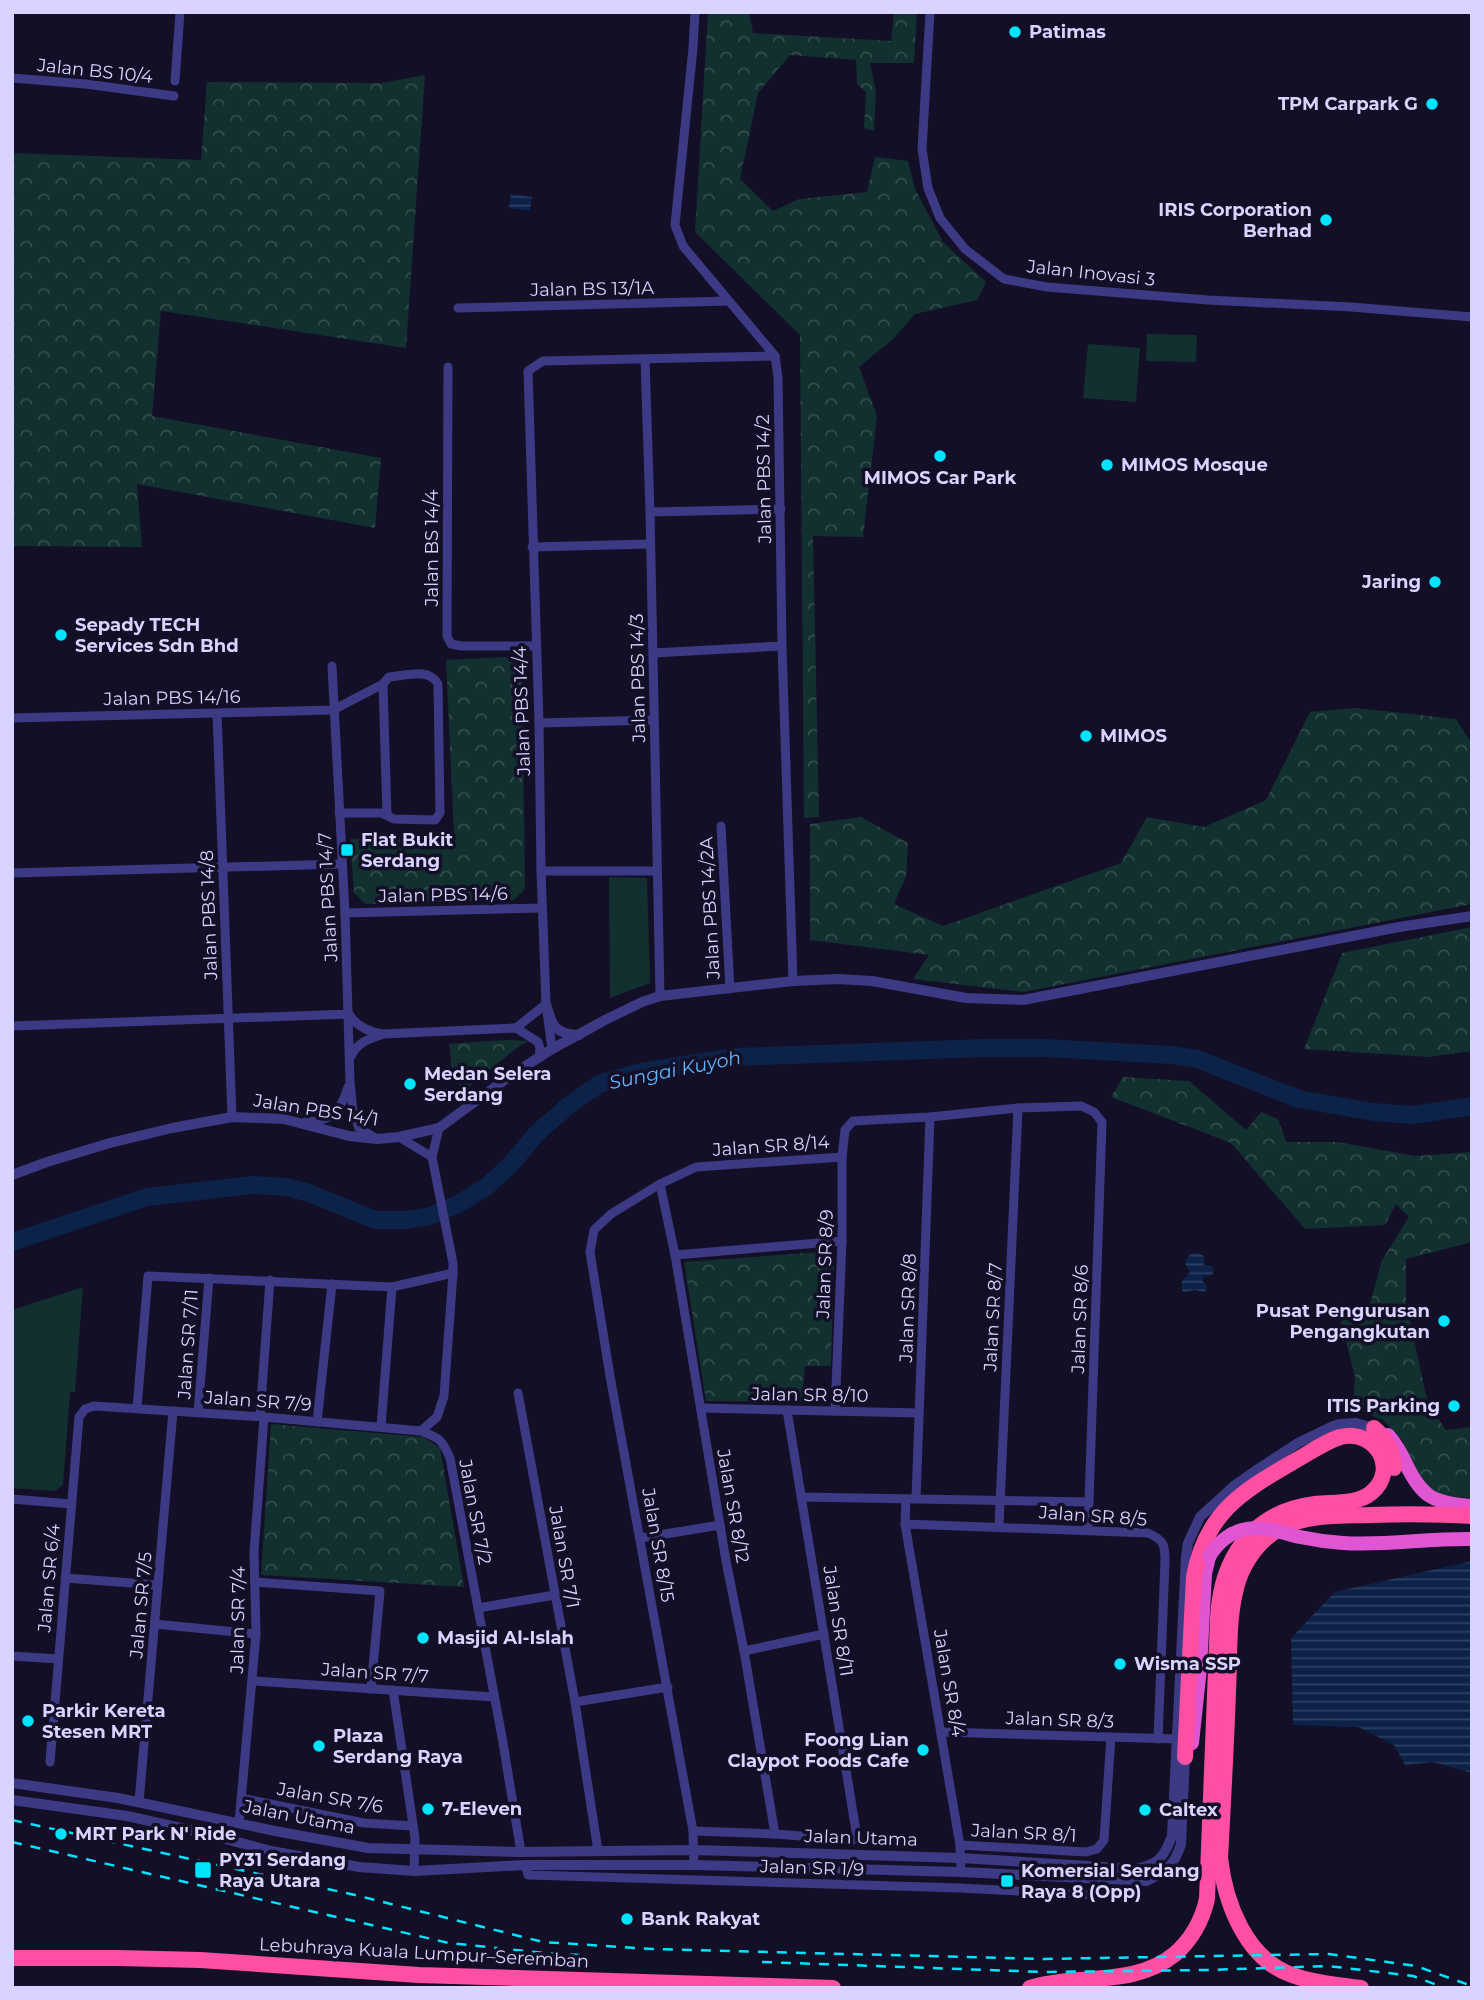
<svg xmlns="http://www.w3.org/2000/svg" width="1484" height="2000" font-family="Montserrat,sans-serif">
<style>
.green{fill:#12302f}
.forest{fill:url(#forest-crowns)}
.water{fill:url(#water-rules)}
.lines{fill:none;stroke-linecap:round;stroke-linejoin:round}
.river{stroke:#0c2248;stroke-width:18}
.minor{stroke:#3d3a85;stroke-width:9}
.tertiary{stroke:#3d3a85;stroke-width:10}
.trunk{stroke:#e055d1;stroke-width:14}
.motorway{stroke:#ff4fa3;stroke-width:16}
.rail{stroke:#00e5ff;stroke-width:2.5;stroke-dasharray:10 9;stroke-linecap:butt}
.trunk-bridge{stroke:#e055d1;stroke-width:14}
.poi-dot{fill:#00e5ff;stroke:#130f26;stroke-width:2.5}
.labels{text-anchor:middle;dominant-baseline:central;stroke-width:7;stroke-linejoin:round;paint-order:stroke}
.poi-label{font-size:18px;font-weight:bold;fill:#d9d4ff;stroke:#130f26;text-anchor:start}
.street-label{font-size:18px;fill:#d9d4ff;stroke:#130f26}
.water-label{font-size:19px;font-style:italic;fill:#62b6ff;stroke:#130f26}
</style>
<defs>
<pattern id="forest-crowns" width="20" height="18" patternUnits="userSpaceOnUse" patternTransform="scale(1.75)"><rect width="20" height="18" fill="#12302f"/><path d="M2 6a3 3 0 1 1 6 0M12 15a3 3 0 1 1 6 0" fill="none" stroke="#344d4e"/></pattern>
<pattern id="water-rules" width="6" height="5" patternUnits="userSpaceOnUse" patternTransform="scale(1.75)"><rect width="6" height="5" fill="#0c2248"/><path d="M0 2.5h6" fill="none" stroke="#2f4163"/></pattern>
</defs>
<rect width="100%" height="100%" fill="#130f26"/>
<g class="green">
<polygon points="1147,334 1197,335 1196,362 1146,361"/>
<polygon points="1088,344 1140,348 1136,402 1083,398"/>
<polygon points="609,877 647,878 650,983 610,998"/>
<polygon points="83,1287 75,1392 70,1392 63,1485 55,1491 12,1488 12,1310"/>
</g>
<g class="forest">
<polygon points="708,12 749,12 753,33 891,41 894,12 917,12 914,63 870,63 876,92 874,131 864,128 866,92 857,84 856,60 790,55 758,93 740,179 773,211 799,199 867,192 875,157 908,161 915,189 943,242 986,282 977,300 915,314 893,339 859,367 877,416 863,537 813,536 819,817 804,818 800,335 695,232"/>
<polygon points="425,75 406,348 161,311 152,416 381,458 375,528 137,484 142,547 12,546 12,153 201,160 207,82 382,83"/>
<polygon points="522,656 525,889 514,900 365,904 354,893 350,839 454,835 446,660"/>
<polygon points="1356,708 1456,719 1472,744 1472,904 1024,992 913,979 929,955 810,940 810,824 861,817 908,843 906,876 894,904 943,926 1121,863 1147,817 1204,827 1266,800 1310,712"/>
<polygon points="1472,927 1472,1051 1429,1057 1304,1049 1342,953"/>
<polygon points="506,1040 528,1041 514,1050 464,1091 453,1077 449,1044"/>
<polygon points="1123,1077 1189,1081 1246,1130 1261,1112 1278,1119 1286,1142 1338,1142 1415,1156 1472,1152 1470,1172 1472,1172 1472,1242 1406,1259 1406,1303 1428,1404 1446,1430 1472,1427 1472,1498 1439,1496 1419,1480 1402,1440 1383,1420 1353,1408 1355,1377 1336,1302 1350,1318 1370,1304 1382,1260 1409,1217 1396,1204 1385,1225 1305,1229 1231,1143 1111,1097"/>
<polygon points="834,1251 831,1366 805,1366 802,1402 706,1401 684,1262"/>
<polygon points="271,1424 423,1437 440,1448 464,1587 261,1575"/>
</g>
<g class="water">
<polygon points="511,194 532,197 530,211 509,208"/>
<polygon points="1192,1253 1197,1253 1204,1256 1204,1265 1212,1266 1214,1270 1212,1275 1203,1277 1203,1282 1207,1286 1205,1292 1195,1290 1184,1292 1182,1290 1182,1281 1190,1272 1186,1266 1185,1260"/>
<polygon points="1472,1561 1472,1773 1433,1762 1405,1765 1394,1745 1358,1727 1293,1725 1291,1638 1335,1592"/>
</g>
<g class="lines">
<polyline class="river" points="12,1242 147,1197 253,1185 287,1187 309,1193 375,1220 407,1220 430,1216 460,1203 486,1187 511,1164 537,1133 568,1106 599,1084 641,1072 733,1057 984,1048 1045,1048 1171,1055 1197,1059 1299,1099 1373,1112 1413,1115 1472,1106"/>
<g class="minor">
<polyline points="695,12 693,48 675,225 683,246 775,356 778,378 782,646 793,981"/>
<polyline points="930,12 922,149 928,188 940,218 965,249 1004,279 1047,287 1208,300 1351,307 1472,317"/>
<polyline points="12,78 86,84 174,96"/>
<polyline points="175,81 180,12"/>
<polyline points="458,308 728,301"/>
<polyline points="645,359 650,512 660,996"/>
<polyline points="448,367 447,636 451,644 461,646 536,646"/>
<polyline points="650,512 781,509"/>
<polyline points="532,547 650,544"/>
<polyline points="653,653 782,646"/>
<polyline points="332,666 345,913 350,1082 353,1113 359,1128 374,1137"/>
<polyline points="383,684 387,815"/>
<polyline points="217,713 232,1117"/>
<path d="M 12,718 L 333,710 L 383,684 L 389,677 C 405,676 429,667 438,684 L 440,813 L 435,820 L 394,819 L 381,813 L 339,813"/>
<polyline points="539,723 654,720"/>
<polyline points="721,826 730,989"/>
<polyline points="541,871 657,871"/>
<polyline points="12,873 342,864"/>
<polyline points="345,913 542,908"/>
<path d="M 350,1016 C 358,1027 370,1032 383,1034 L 516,1028 L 538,1042 L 540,1048 L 539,1058"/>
<polyline points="12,1026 349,1014"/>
<polyline points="516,1028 546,1004"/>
<polyline points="552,1049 546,1004 541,871 539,723 528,371 543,361 775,356"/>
<path d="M 351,1056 C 357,1043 368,1039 381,1035"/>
<path d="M 305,1122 C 334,1121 340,1112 348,1087"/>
<polyline points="399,1137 432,1157"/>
<polyline points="660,1184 675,1255 726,1561 744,1651 775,1834"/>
<polyline points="675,1255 842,1241"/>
<polyline points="518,1393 575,1702 598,1851"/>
<polyline points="137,1408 148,1276 392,1287 453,1273"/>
<polyline points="701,1408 919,1413"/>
<polyline points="835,1411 842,1241 842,1157 845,1130 853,1121 930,1117 1018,1108 1081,1106 1094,1112 1102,1122 1088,1530"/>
<polyline points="198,1412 209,1278"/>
<polyline points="260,1416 270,1280"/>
<polyline points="317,1422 332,1284"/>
<polyline points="381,1427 392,1287"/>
<polyline points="421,1431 437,1417 444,1396 453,1273 453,1263 432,1157 439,1128"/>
<polyline points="801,1497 1089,1502"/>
<polyline points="12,1499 71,1504"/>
<polyline points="906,1499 905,1524 960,1845 961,1872"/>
<polyline points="916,1499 930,1117"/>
<path d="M 905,1524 L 1148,1533 C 1164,1540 1165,1545 1165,1561 L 1158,1739"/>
<polyline points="999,1526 1018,1108"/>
<polyline points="641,1538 720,1525"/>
<polyline points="65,1578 158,1585"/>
<polyline points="254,1582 380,1591 371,1689"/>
<polyline points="478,1608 555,1595"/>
<polyline points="155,1624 256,1634"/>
<polyline points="744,1651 824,1634"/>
<polyline points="12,1656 58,1659"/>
<polyline points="253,1681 494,1697"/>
<polyline points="393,1690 415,1838 414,1871"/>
<polyline points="575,1702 668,1687"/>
<polyline points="941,1732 1177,1739"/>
<path d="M 50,1762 L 79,1417 L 85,1409 L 94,1406 L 264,1417 L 421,1431 C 439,1438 442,1439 450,1458 L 502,1737 L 521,1852"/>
<polyline points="241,1798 364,1823 413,1826"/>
<polyline points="139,1802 173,1411"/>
<polyline points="239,1823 256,1634 254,1552 264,1417"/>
<polyline points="693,1831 775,1834 853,1840 857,1837 787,1410"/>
<polyline points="960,1845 1086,1852 1097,1849 1104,1840 1111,1737"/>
<polyline points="525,1865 528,1875 960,1888 1096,1895"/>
<polyline points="694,1865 693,1831 610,1376 590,1252 594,1230 611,1214 660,1184 696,1167 842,1157"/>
</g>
<g class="tertiary">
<path d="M 546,1004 C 552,1025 554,1034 579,1035"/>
<polyline points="12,1175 47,1162 110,1143 172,1128 232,1117 284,1119 349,1136 377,1139 399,1137 439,1128 510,1076 552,1049 605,1020 642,1002 660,996 793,981 838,979 872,981 966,998 1023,1000 1399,927 1472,916"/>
<path d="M 12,1783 L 118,1798 L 275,1831 L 368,1848 L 521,1852 L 693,1850 L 961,1858 L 1136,1869 C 1159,1864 1164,1857 1172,1836 L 1186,1557 L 1188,1543 L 1200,1517 L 1235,1485 L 1255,1471 L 1298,1443 L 1331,1427 L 1339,1424 L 1356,1423 L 1374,1428"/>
<path d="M 12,1800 L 127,1816 L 199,1832 L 271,1851 L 359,1867 L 414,1871 L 525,1865 L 694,1865 L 961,1872 L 1146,1881 C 1166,1873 1175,1864 1181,1844 L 1185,1757"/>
</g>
<g class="trunk">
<path d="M 1388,1435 C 1396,1444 1401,1453 1406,1464 C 1422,1498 1434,1503 1472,1506"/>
<polyline points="1192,1743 1200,1668 1205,1574 1209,1557"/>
</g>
<g class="motorway">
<path d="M 1374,1428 C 1387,1439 1394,1451 1394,1468"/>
<polyline points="12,1958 118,1958 200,1960 419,1975 833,1988"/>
<path d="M 1030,1988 C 1078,1973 1133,1988 1175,1954 C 1192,1939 1202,1921 1207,1899 L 1218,1618 C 1221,1558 1252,1512 1315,1504 C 1332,1502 1356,1505 1371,1493 C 1400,1469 1375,1428 1340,1437 C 1324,1442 1308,1454 1293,1462 C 1241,1492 1205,1514 1194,1577 L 1185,1757"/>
<path d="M 1361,1988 C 1338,1985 1314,1983 1292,1975 C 1246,1959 1225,1903 1220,1858 C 1223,1803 1226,1748 1228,1692 C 1230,1656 1227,1616 1238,1581 C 1245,1560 1261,1538 1281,1528 C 1309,1514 1340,1516 1370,1515 C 1404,1514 1438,1514 1472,1516"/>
</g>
<g class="rail">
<polyline points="12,1820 355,1895 543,1942 652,1949 1044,1959 1329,1954 1416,1966 1472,1986"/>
<polyline points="12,1842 449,1943 544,1953 580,1955"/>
<polyline points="762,1962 1045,1972 1208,1970 1328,1966 1413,1976 1445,1988"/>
</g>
<path class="trunk-bridge" d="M 1209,1557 C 1217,1543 1231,1531 1247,1529 C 1265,1526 1283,1533 1300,1537 C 1314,1540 1328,1542 1343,1543 C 1386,1546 1428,1538 1472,1539"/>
</g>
<g class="poi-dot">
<circle cx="1015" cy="32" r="7"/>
<circle cx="1432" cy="104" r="7"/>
<circle cx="1326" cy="220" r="7"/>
<circle cx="940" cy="456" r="7"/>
<circle cx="1107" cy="465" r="7"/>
<circle cx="1435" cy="582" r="7"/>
<circle cx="61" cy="635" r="7"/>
<circle cx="1086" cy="736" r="7"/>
<rect x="340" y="843" width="14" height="14" rx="3.5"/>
<circle cx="410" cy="1084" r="7"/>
<circle cx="1444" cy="1321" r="7"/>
<circle cx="1454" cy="1406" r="7"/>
<circle cx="423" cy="1638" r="7"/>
<circle cx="1120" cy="1664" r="7"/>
<circle cx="28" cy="1721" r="7"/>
<circle cx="319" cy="1746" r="7"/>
<circle cx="923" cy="1750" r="7"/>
<circle cx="428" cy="1809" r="7"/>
<circle cx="1145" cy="1810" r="7"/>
<circle cx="61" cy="1834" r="7"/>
<rect x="194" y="1861" width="18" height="18" rx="3.5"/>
<rect x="1000" y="1874" width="14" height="14" rx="3.5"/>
<circle cx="627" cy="1919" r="7"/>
</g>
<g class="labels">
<g class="poi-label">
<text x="1029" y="32">Patimas</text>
<text x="1418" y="104" text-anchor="end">TPM Carpark G</text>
<text x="1312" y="210" text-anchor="end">IRIS Corporation<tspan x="1312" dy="21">Berhad</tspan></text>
<text x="1121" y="465">MIMOS Mosque</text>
<text x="940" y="478" text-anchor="middle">MIMOS Car Park</text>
<text x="1421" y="582" text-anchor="end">Jaring</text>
<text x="75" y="625">Sepady TECH<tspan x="75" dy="21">Services Sdn Bhd</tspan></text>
<text x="1100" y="736">MIMOS</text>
<text x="361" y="840">Flat Bukit<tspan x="361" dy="21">Serdang</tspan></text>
<text x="424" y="1074">Medan Selera<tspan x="424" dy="21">Serdang</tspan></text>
<text x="1430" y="1311" text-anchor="end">Pusat Pengurusan<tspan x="1430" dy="21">Pengangkutan</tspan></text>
<text x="1440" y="1406" text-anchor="end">ITIS Parking</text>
<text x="437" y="1638">Masjid Al-Islah</text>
<text x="1134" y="1664">Wisma SSP</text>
<text x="42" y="1711">Parkir Kereta<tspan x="42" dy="21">Stesen MRT</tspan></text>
<text x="333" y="1736">Plaza<tspan x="333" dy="21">Serdang Raya</tspan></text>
<text x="909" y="1740" text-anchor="end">Foong Lian<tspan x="909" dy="21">Claypot Foods Cafe</tspan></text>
<text x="442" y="1809">7-Eleven</text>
<text x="1159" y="1810">Caltex</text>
<text x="75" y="1834">MRT Park N' Ride</text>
<text x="219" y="1860">PY31 Serdang<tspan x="219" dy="21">Raya Utara</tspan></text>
<text x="1021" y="1871">Komersial Serdang<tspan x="1021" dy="21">Raya 8 (Opp)</tspan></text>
<text x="641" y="1919">Bank Rakyat</text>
</g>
<g class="street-label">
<text transform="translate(95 71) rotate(6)">Jalan BS 10/4</text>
<text transform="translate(1091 273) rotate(6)">Jalan Inovasi 3</text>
<text transform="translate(592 289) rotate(-1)">Jalan BS 13/1A</text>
<text transform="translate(764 479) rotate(-91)">Jalan PBS 14/2</text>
<text transform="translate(432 548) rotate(-90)">Jalan BS 14/4</text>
<text transform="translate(638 678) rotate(-91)">Jalan PBS 14/3</text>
<text transform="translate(172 698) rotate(-1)">Jalan PBS 14/16</text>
<text transform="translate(522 711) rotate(-92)">Jalan PBS 14/4</text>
<text transform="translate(443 895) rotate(-1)">Jalan PBS 14/6</text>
<text transform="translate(328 897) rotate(-93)">Jalan PBS 14/7</text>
<text transform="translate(710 908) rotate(-93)">Jalan PBS 14/2A</text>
<text transform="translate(209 915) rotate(-92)">Jalan PBS 14/8</text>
<text transform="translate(316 1110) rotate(9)">Jalan PBS 14/1</text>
<text transform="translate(771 1146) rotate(-4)">Jalan SR 8/14</text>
<text transform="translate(825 1264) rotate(-88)">Jalan SR 8/9</text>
<text transform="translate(908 1308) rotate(-88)">Jalan SR 8/8</text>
<text transform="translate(993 1317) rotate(-87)">Jalan SR 8/7</text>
<text transform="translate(1080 1319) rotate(-88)">Jalan SR 8/6</text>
<text transform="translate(188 1344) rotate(-86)">Jalan SR 7/11</text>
<text transform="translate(810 1395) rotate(1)">Jalan SR 8/10</text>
<text transform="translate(258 1401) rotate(4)">Jalan SR 7/9</text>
<text transform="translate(733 1506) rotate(80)">Jalan SR 8/12</text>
<text transform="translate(475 1512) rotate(79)">Jalan SR 7/2</text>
<text transform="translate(1093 1516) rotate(4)">Jalan SR 8/5</text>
<text transform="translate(658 1545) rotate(80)">Jalan SR 8/15</text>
<text transform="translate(564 1557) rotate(80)">Jalan SR 7/1</text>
<text transform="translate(49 1578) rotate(-85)">Jalan SR 6/4</text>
<text transform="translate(141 1605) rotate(-85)">Jalan SR 7/5</text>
<text transform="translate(238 1620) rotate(-89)">Jalan SR 7/4</text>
<text transform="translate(838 1621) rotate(81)">Jalan SR 8/11</text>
<text transform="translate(375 1673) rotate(4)">Jalan SR 7/7</text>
<text transform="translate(949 1683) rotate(80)">Jalan SR 8/4</text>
<text transform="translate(1060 1720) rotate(2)">Jalan SR 8/3</text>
<text transform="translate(330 1798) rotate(10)">Jalan SR 7/6</text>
<text transform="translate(299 1817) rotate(11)">Jalan Utama</text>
<text transform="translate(1024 1833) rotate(3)">Jalan SR 8/1</text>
<text transform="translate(861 1838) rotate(2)">Jalan Utama</text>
<text transform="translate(812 1868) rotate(2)">Jalan SR 1/9</text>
<text transform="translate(424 1953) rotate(3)">Lebuhraya Kuala Lumpur–Seremban</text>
</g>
<g class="water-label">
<text transform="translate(675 1070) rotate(-11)">Sungai Kuyoh</text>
</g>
</g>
<rect width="1484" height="2000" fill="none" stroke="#d9d4ff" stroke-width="28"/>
</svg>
